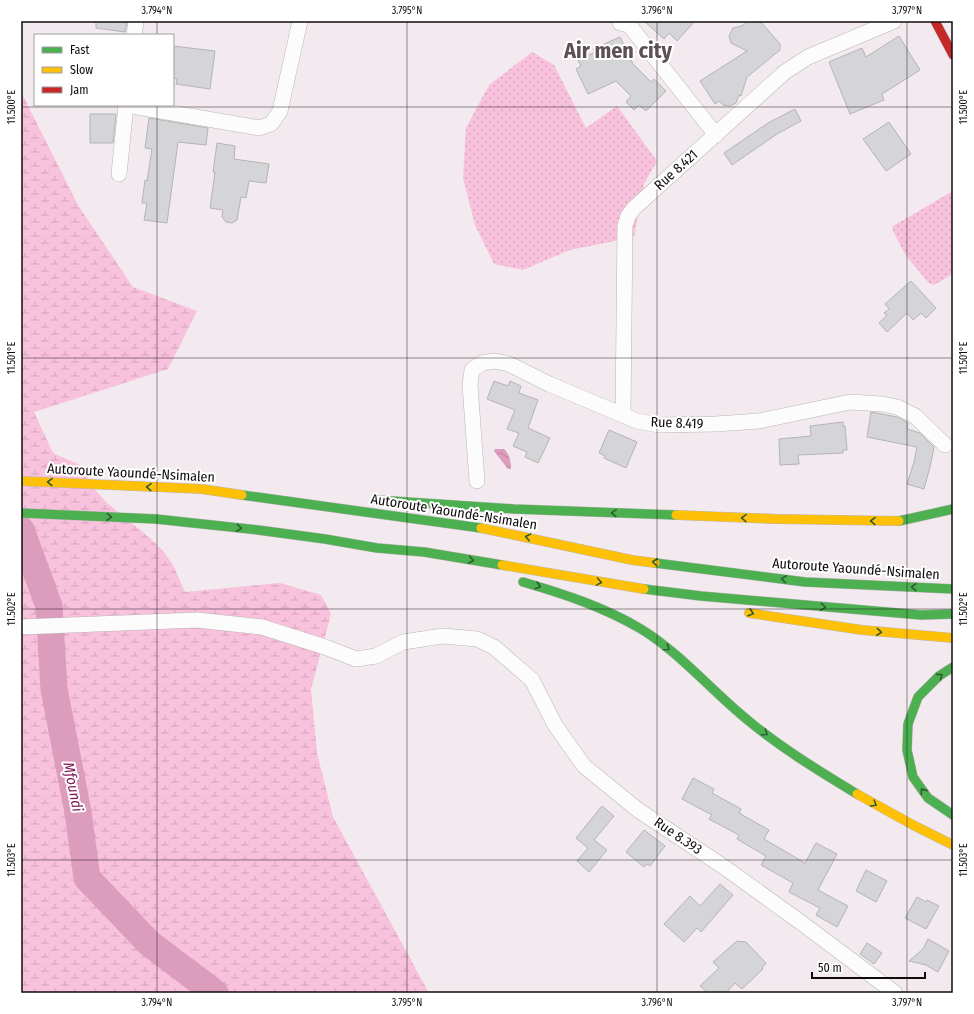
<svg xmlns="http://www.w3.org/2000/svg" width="974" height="1014" font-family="'Fira Sans Condensed',sans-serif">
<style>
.grass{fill:url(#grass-dots)}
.wetland{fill:url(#wetland-marsh)}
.water{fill:url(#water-waves)}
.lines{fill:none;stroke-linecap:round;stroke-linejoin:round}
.river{stroke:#dc9cbc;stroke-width:27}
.building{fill:#d5d5d7;stroke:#b4b3b5}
.street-casing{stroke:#bab4b6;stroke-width:16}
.fast-casing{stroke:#bab4b6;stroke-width:10}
.slow-casing{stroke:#bab4b6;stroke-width:10}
.jam-casing{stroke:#bab4b6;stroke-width:10}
.street{stroke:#fdfcfc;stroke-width:15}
.fast{stroke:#4caf50;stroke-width:9}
.slow{stroke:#ffc107;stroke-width:9}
.jam{stroke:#c62828;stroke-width:9}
.oneway{stroke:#2e5d2e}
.ticks{fill:none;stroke:#100b0d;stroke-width:1;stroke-opacity:0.45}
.labels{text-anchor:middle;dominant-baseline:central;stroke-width:4;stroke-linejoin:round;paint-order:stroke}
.street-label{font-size:14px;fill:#100b0d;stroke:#fff}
.water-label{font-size:15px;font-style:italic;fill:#821858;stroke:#fff}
.town-label{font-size:22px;font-weight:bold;fill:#5c5055;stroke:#fff}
.neatline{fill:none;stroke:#100b0d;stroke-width:1.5}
.ticks-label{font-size:10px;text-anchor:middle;fill:#100b0d}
</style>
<defs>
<pattern id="grass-dots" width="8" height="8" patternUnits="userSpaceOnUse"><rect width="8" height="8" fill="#f8c1dc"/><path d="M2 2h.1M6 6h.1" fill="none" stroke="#d4a4bc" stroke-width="1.8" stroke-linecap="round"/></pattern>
<pattern id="wetland-marsh" width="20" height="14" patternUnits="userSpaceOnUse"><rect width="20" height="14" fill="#f8c1dc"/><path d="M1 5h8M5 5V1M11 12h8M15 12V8" fill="none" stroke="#d4a4bc"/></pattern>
<pattern id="water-waves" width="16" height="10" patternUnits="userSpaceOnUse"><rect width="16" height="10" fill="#dc9cbc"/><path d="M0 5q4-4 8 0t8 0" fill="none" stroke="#bc85a0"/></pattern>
</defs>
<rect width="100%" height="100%" fill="#f2eaee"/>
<path class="grass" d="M532,52L554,65L586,128L617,106L657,161L644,184L634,237L570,250L523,270L494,264L475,225L463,178L466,128L489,85Z
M953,191V274L934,285L929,283L906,256L892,229L893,226Z"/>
<path class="wetland" d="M21,92L79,207L133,287L197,311L168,369L34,412L53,453L80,465L97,492L107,503L151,539L162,550L172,563L185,592L280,583L321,595L331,614L311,689L317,753L333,817L429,993H21Z"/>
<path class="water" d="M495,449H504C510,455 511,462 511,469H508L494,451Z"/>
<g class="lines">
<path class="river" d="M21,530L49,606L54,689L78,812L87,878L149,943L215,993"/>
</g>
<path class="building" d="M96,21H127L125,32L96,28Z
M644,21H695L677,41L669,33L664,39Z
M748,21H760L780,44V50L747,77L741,96L739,95L736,103L730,106L723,105L719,101L715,104L700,81L747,51L731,43L729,36L733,28L742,26Z
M899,36L920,70L882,94L884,100L850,114L829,62L862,48L866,57Z
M620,37L633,64L651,82L654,79L666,91L646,111L639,105L634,110L626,102L631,96L616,81L588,94L576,69L581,66L578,60L595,52L593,49Z
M173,46L215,51L210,89L176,84L177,79L173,78Z
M795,109L801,121L777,134L732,165L724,153L768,123Z
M90,114H116L113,143H90Z
M149,118L208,128L206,145L178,142L167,223L144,220L147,203H142L145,180L147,181L152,149L145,148Z
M889,122L911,154L886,171L863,139Z
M217,143L235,146L234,159L269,164L266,183L249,181L246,198L241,197L237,220L232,223L226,222L222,217L223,210L210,208L215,172H213Z
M911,281L936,308L926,318L921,313L913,320L907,313L887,332L879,323L887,315L884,313L889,309L885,304Z
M494,381L508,386L510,381L521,386L519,393L538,400L528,428L550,438L538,463L525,457L527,452L513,446L519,433L507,429L515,410L487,399Z
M871,412L897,417L908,423L907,429L920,433L934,447L930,467L924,489L907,484L914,462L917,447L867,437Z
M843,422V426H845L847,450H843V453L798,455L799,464L780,465L779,439L811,436L810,426Z
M609,430L637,442L626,468L604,458L605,456L599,453Z
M693,778L714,789L712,793L741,809L739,813L769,830L764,839L805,863L816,843L837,854L818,890L848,906L837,927L816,915L820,908L789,892L793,883L761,865L766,856L737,839L739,835L709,819L712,815L682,799Z
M602,806L614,816L594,840L607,850L589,872L577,861L588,848L576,838Z
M644,830L665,846L650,866L647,864L644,867L626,852Z
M866,870L887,881L876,902L856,891Z
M720,884L733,895L701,932L697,928L684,942L664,924L690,896L700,906Z
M917,897L926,902L927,900L939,906L926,929L905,918Z
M928,939L949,951L938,972L926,965L909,961L923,949Z
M737,941L746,942L766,963L762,968L763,969L742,989L735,983L726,993H708L700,986L719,968L713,962Z
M867,943L882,953L874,964L860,954Z"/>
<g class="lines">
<g class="street-casing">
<path id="street" d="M620,23L629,25L716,135
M134,35L136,21
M126,105L259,128L271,124L280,111L300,21
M119,174L126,105
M623,415L625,226L628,216L634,208L785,72L808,57L894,21
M477,481L470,385L472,370L482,363L495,361L509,364L549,384L637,421L659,425L716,424L759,421L850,402L882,404L897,407L915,416L945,445
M21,627L197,620L262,627L325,647L356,659L376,656L403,642L443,636L477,639L494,647L532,680L555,725L584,766L638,810L724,867L803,924L895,993"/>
</g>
<g class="fast-casing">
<path id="fast" d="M242,495L481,528
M377,500L514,509L676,515
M21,513L156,519L258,530L325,539L377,548L424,552L502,565
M899,521L953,509
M655,563L805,582L953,589
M523,582C564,594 604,607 641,629C680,653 709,688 744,717C778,746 819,771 857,794
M644,589L701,596L921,615L953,614
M953,667L939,676L918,697L908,724L907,750L913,777L928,798L953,815"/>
</g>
<g class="slow-casing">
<path id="slow" d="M21,481L202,489L242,495
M676,515L778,519L899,521
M481,528L632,560L655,563
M502,565L644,589
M749,613L862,630L953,638
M857,794L913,825L953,845"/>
</g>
<g class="jam-casing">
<path id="jam" d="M935,21L953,55"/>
</g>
<use href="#street" class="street"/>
<use href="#fast" class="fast"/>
<use href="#slow" class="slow"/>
<use href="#jam" class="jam"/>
</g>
<defs><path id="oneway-chevron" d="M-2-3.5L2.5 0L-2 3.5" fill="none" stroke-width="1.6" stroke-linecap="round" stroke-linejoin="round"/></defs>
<g class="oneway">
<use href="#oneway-chevron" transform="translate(50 482) rotate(-178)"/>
<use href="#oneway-chevron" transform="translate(149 487) rotate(-177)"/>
<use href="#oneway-chevron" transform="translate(614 513) rotate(-178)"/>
<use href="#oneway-chevron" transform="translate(109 517) rotate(3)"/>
<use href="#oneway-chevron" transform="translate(744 518) rotate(-178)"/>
<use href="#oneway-chevron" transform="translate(873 521) rotate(-179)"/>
<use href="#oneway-chevron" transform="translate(239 528) rotate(6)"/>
<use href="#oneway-chevron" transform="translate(528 537) rotate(-168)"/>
<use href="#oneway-chevron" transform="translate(471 560) rotate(10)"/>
<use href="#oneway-chevron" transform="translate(655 562) rotate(-173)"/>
<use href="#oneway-chevron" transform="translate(784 579) rotate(-172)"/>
<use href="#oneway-chevron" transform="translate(599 582) rotate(10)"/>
<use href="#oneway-chevron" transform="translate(538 586) rotate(16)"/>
<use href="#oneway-chevron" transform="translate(914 587) rotate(-177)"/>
<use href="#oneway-chevron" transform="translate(823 607) rotate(5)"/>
<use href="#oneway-chevron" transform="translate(751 613) rotate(17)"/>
<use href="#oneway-chevron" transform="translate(879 632) rotate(5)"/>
<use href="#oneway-chevron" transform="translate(667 648) rotate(35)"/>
<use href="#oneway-chevron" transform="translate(940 676) rotate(-37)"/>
<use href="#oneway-chevron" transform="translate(765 733) rotate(35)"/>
<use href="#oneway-chevron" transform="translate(923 791) rotate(-125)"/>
<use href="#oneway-chevron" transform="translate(874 804) rotate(31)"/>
</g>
<path class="ticks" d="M157,21V35M407,21V993M657,21V993M907,21V993M157,105V993M21,107H953M21,358H953M21,609H953M21,860H953"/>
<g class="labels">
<g class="street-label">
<text transform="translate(676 170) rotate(-42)">Rue 8.421</text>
<text transform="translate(677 423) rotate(2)">Rue 8.419</text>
<text transform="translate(131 473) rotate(3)">Autoroute Yaoundé-Nsimalen</text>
<text transform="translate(454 512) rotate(9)">Autoroute Yaoundé-Nsimalen</text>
<text transform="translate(856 569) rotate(4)">Autoroute Yaoundé-Nsimalen</text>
<text transform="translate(678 836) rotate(34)">Rue 8.393</text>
</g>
<g class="water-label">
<text transform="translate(73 787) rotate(79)">Mfoundi</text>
</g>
<g class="town-label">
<text x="618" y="50">Air men city</text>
</g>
</g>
<rect width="974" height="1014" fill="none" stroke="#ffffff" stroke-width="44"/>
<rect x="34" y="34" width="140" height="72" fill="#ffffff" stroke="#9f9d9e"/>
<rect x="42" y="47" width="20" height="6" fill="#4caf50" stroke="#9f9d9e"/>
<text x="70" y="54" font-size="12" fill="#100b0d">Fast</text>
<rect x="42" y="67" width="20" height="6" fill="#ffc107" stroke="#9f9d9e"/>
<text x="70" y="74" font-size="12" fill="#100b0d">Slow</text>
<rect x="42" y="87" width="20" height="6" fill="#c62828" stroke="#9f9d9e"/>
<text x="70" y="94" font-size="12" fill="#100b0d">Jam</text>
<path d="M812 972v6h113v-6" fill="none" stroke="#100b0d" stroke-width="2"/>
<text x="818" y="972" font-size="12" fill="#100b0d" stroke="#ffffff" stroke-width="3" paint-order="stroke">50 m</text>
<rect x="22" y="22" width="930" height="970" class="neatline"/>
<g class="ticks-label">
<text x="157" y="14">3.794°N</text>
<text x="407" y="14">3.795°N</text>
<text x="657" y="14">3.796°N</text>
<text x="907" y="14">3.797°N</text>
<text transform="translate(963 107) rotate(-90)" y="4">11.500°E</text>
<text transform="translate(11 107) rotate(-90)" y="4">11.500°E</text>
<text transform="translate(11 358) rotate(-90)" y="4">11.501°E</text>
<text transform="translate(963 358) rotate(-90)" y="4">11.501°E</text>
<text transform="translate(963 609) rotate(-90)" y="4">11.502°E</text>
<text transform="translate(11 609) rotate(-90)" y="4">11.502°E</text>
<text transform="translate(11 860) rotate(-90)" y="4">11.503°E</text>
<text transform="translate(963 860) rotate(-90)" y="4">11.503°E</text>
<text x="157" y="1006">3.794°N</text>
<text x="407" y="1006">3.795°N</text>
<text x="657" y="1006">3.796°N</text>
<text x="907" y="1006">3.797°N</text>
</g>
</svg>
